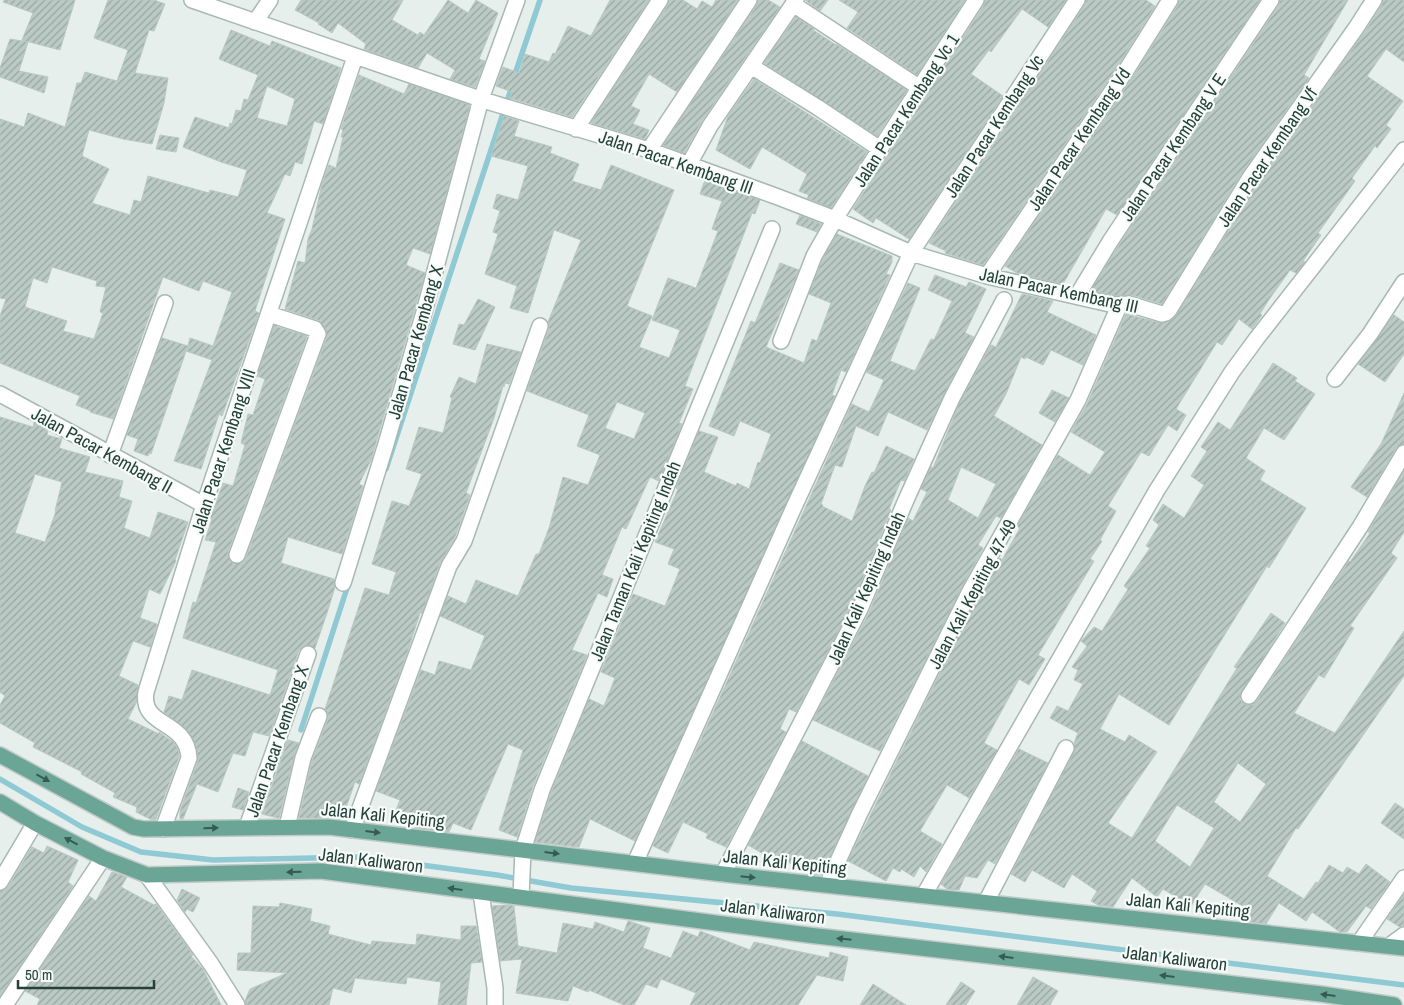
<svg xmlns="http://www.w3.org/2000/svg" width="1404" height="1005" font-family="'Archivo Narrow',sans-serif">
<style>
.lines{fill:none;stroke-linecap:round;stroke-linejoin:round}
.stream{stroke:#8ec9d4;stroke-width:5.5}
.building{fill:url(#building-hatch);stroke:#b8c9c2;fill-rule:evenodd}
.minor-casing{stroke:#a8b8b2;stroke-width:18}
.major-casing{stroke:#c2cac8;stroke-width:18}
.minor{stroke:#fff;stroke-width:15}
.major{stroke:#6aa596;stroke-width:15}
.oneway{fill:#365b51}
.labels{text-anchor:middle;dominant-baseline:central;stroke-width:4.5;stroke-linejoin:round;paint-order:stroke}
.street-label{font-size:18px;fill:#24423a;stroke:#f7fbf9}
</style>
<defs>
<pattern id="building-hatch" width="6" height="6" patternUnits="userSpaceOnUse" patternTransform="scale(1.25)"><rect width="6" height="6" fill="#bbcac4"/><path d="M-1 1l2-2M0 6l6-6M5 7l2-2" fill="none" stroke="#98a6a0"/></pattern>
</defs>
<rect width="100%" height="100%" fill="#e6efeb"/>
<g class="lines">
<path class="stream" d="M514,77L540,0
M386,469L512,86
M301,730L349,582
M0,779L82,827L141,852L213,860L360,857L497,875L571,888L837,914L1404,985"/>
</g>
<path class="building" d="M4,0H75L60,50L22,40L33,13L3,2Z
M108,0H154L165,4L154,31L149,30L135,73L168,78L164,103L152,144L123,139L89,130L82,156L109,169L92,203L130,215L134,200L141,202L148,176L209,193L210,190L238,197L247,170L221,162L183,147L195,117L229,128L230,123L232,124L236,110L241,111L244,99L248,100L258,75L219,59L231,30L270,46L272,41L341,68L323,124L314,121L302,164L295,162L290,176L285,174L267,213L285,219L255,311L259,313L222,416L219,414L201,469L174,461L212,360L186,351L151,454L149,453L148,456L134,451L138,439L127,435L162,338L188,346L190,338L213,346L232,292L203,281L199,291L163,277L113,419L90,412L91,411L76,405L80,396L0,363V316L6,299L0,298V119L24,127L28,113L65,127L77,83H81L85,72L117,81L128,50L94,38ZM267,86L295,99L287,126L257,118ZM52,267L97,281L96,286L106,287L100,312L103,313L94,339L63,331L67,321L25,307L33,278L47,283Z
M301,0H403L392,20L418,35L420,32L424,35L448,0L468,13L476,0L498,13L479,59L485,61L475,87L450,79L455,70L427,53L418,68L364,49L366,44L338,23L332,33L318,24L319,23L295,10Z
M610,0H649L572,117L510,98L512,92L496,86L503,67L519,73L525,54L549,62L553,53L555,54L568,26L591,36Z
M669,0H683L697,9L702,1L712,7L716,0H738L677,92L649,74L631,106L640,110L633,124L649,130L645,139L591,123L668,5Z
M758,0H768L780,7L702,121L684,153L663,145L757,5Z
M805,0H828L820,11Z
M839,0H965L917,75L847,28L858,12Z
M985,0H1066L1048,27L1022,9L991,52L989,50L971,74L1003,96L909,239L876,218L873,223L853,209L984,5Z
M1086,0H1146L1155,6L1119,64L983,265L945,253L946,251L929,243L1085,5Z
M1179,0H1260L1117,215L1106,209L1063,284L1017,273L1005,266L1135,74L1178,5Z
M1280,0H1348L1304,75L1309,78L1243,171L1162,304L1132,295L1115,296L1091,290L1119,245L1279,5Z
M1383,0H1404V62L1386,49L1367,76L1403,101L1386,125L1391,129L1377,148L1375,146L1352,178L1355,181L1318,233L1321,235L1303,261L1305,262L1296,273L1290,270L1268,301L1260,314L1262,315L1252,329L1239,319L1222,345L1217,342L1176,409L1186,415L1177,431L1168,425L1149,456L1141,452L1108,506L1116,511L1100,540L1102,541L1090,559L1094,561L1038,655L1045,659L1029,685L1019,679L984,743L997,750L969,798L947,785L920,831L942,844L926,872L920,866L914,877L901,869L900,872L893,868L886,881L848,861L977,597L1000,558L1002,560L1020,528L1017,526L1058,455L1090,475L1105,452L1071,432L1087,404L1126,314L1160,323L1169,322L1176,316L1259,181L1364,33L1382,5Z
M796,17L814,29L813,30L836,45V44L907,90L877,136L764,63Z
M10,39L28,42L19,71L48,77L44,93L0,77V68Z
M359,75L404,94L409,84L470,105L430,254L413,248L406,265L425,273L371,460L359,484L363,486L342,554L288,537L281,563L334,579L335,587L327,613L315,648L307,645L299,650L269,736L253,732L245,756L233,753L218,792L197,784L183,819H180V811L198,761V756L195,743L188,731L164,712L169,696L182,700L192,670L270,695L278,670L183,638L193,602L196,603L216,542L205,540L212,519L210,518L214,506H215L223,483L233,486L245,445L241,443L248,414L253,415L265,379L257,376L274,326L307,336L228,552L230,561L234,564L243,562L246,558L327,337L326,329L318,320L285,309L298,261L305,263L308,239L312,229L322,184L329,165L336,168L343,137H341L343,130L341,129Z
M754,79L867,152L831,208L807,198L809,195L799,191L807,174L762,147L750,169L716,150L728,116Z
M504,116L519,121L514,136L552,147L550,153L579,164L572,181L601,190L611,165L674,190L627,306L652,316L639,347L669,358L680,330L652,320L668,278L696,288L708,257L718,231L712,229L722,201L700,194L705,180L760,200L755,214L752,213L685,386L693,389L679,423L682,424L659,481L650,477L626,529L622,527L602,575L613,579L607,597L598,593L572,650L587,655L533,786L517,837L499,830L523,750L508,744L471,830L453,823L449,832L415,828L417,822L394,815L400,800L376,791L421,670L435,675L439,661L471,670L485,636L440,616L448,596L466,604L476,580L518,596L536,554H539L549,528L563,477L588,485L600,455L577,446L589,415L527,391L549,329L548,322L581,240L554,230L528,313L510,308L517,286L485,274L498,234L493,232L500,211L493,208L497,194L518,200L528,166L491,156ZM617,402L645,413L634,439L605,428Z
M160,135L179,138L176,152L156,149Z
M800,215L821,224L817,232L796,224Z
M837,234L892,256V262L886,274L890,275L846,372L841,370L832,395L835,396L635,841L590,819L579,847L535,842L551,793L589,699L604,706L615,678L601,672L633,594L665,606L680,569L668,564L674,549L655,542L678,489L676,488L699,431L718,437L704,472L736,486L737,483L749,489L758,462L760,463L771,434L740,421L734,436L709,426L751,321L755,323L780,263L799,270L766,347L804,363L812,339L817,341L831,303L809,294L822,260Z
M935,275L966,287L969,282L986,289L965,333L974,337L944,394L927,430L888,412L878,436L856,426L842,467L835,465L821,504L823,505L822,506L852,521L865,486L872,472L874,473L886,446L914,459L904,481L901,480L889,509L891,510L852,605L796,712L789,709L780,729L786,732L726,847L706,838L708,834L683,822L668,853L653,846L852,404L869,412L884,380L866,372L908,283L920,288L890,361L915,371L931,339L934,340L952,301L928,290Z
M1022,294L1053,301L1047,312L1096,335L1083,365L1051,350L1043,365L1026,357L1025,359L1021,357L1006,394L994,416L1042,445L1001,518L996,516L978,545L983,548L961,589L880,751L813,720L869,613L908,518L913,521L927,492L921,489L931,467L933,468L960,402L991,345L996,347ZM961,467L996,484L978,518L948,500Z
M478,299L495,307L475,350L453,344L459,324L464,325Z
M1394,315L1404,322V354L1385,382L1358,364Z
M487,344L521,352L509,384L505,383L504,387L503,386L494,418L466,493L470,495L455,537L440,563L422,613H420L406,656L359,784L355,782L342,819L322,814V818H299L312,761L328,719V714L325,709L365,588L389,595L396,572L372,564L392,501L409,506L422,474L406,469L419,427L443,433L452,398L450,397L459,377L476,384Z
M1273,363L1297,378L1295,381L1315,394L1284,440L1264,428L1246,458L1265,471L1260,480L1306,508L1269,568L1267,566L1169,725L1119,694L1100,729L1125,742L1129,735L1157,752L1108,823L1132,838L1237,668L1234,667L1271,613L1285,623L1240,695V700L1244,704L1253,705L1257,701L1349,561L1350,562L1370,533L1368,532L1404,471V532L1391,553L1397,558L1350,626L1354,628L1324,678L1319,675L1294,713L1335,733L1404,631V676L1298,829L1296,828L1267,876L1304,899L1316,882L1318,883L1329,865L1343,873L1347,867L1359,874L1366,864L1390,882L1371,909L1366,906L1347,932H1340L1312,912L1306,921L1279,903L1266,924L1244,921L1251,911L1205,884L1191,906L1163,889L1157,897L1132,878L1113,907L1098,905L1091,901L1097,891L1072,874L1064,888L1032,870L1025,882L1011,874L1074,752V743L1078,733L1050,718L1057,706L1068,711L1083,684L1074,680L1078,670L1072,667L1087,646L1081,641L1094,627L1102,631L1128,589L1124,586L1150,548L1146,546L1159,525L1153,520L1163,504L1184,518L1204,485L1191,476L1207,451L1201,447L1218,422L1230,430ZM1238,763L1266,784L1240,822L1214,802ZM1177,805L1214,828L1190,867L1155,841Z
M1052,390L1069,398L1055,422L1039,413Z
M1404,393V444L1396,448L1367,497L1351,487L1381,444Z
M0,417L33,427L34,423L48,431L47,435L62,439L59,448L90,457L85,472L123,481L119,497L132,501L124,528L150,538L158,512L188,522L175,560L176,561L160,594L149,589L140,618L157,624L150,647L133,641L119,676L138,685L137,701L128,719L159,734V732L173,742L178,749L179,757L156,819L152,820L136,812L137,807L113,797L115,793L81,774L82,772L33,747L35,743L0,723V705L5,696L0,692ZM35,474L62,482L55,511H56L45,542L15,533Z
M288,740L299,743L294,756L279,818H278L262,814Z
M802,741L868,776L821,875L813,874L779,858L777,862L748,845Z
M1019,749L1048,763L995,864L988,860L977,878L965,876L959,890L947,889L941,884Z
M238,788L249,792L243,810L232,807Z
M1395,803L1404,809V839L1381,823Z
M47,846L78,860L68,882L73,886L0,996V891L8,887L32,847L44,853Z
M112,872L127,877L121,887L154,905L156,904L193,955L191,956L203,969L221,1005H37L40,999L25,991L89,896L96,901Z
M182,889L200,898L193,912L187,909L185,912L177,900Z
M1404,894V926L1400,927L1387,919Z
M280,903L312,909L310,921L330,926L328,934L371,945L372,941L416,945L417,934L461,940V926H476L482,962L471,963L466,1005H438L441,982L407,977L406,984L355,978L351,993L333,988L329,1005H246L245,1001L250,989L287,973L237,970L238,953H251L253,906L279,907Z
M508,905L514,906L518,946L557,953L563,923L593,929L595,922L624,932L628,921L650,928L643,948L671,958L683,931L698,937L700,931L750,950L754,942L829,958L830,952L848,957L843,981L817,975L798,1005H690L696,993L661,979L657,988L646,984L634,1005H624L589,990L588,992L573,986L568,1001L516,993L522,959L500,961L492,906Z
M1033,977L1058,991L1050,1005H1017Z
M961,982L975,991L966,1005H946Z
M873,984L906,1005H860Z"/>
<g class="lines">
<g class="minor-casing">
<path id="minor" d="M192,0L486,101L649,150L778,197L835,219L911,253L987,276L1114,305L1129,304L1162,314L1166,313L1169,310L1251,176L1356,28L1374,0
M793,4L920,88
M255,22L270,0
M751,66L817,107L880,149
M576,129L660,0
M649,150L749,0
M688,166L710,126L796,0
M987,276L1127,69L1170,0
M1077,296L1111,240L1271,0
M781,341L814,256L835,219L976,0
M1335,379L1370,334L1404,282
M0,394L204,505
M110,455L165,303
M237,555L318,334L315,329L269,314
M343,583L386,444L424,312L481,99L517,0
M1249,696L1360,527L1404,453
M247,827L308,654
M287,827L303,758L319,716
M163,829L189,758C187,719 140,728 146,692L204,505L355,57
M352,830L449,566L464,541L540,326
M635,863L794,507L911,253L1077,0
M723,874L860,609L906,500L952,398L1004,300
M147,875L211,964L237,1005
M0,882L35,823
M827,885L859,815L969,593L1078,400L1119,306
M481,893L495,988V1005
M924,895L1157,490L1232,372L1257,338L1404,150
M521,897L523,850L542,790L772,229
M986,902L1066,748
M1359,943L1404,878
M1389,946L1404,935
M5,1005L103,858"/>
</g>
<g class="major-casing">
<path id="major" d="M0,755L122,821L133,827L144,829L329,827L723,874L1404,948
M0,802L35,823L103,858L147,875L321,871L808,935L1321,994L1394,1005"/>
</g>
<use href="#minor" class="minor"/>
<use href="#major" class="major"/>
</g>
<defs><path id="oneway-solid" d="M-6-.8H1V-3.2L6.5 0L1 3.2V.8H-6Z" transform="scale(1.25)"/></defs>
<g class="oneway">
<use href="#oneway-solid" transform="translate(43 778) rotate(29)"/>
<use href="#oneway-solid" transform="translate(211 828) rotate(-1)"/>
<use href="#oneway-solid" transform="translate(373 832) rotate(7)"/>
<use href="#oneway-solid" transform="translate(71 841) rotate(-152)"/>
<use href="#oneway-solid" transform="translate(552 853) rotate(7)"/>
<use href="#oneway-solid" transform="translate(294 872) rotate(179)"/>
<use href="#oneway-solid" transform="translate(748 877) rotate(6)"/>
<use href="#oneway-solid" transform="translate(455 889) rotate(-172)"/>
<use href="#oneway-solid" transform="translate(844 939) rotate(-174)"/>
<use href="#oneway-solid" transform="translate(1006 957) rotate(-173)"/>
<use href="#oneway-solid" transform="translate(1167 976) rotate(-173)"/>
<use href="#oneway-solid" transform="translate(1328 995) rotate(-173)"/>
</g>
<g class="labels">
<g class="street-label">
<text transform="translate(906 110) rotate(-57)">Jalan Pacar Kembang Vc 1</text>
<text transform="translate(994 126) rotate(-57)">Jalan Pacar Kembang Vc</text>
<text transform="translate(1079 139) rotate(-56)">Jalan Pacar Kembang Vd</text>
<text transform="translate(1173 147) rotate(-56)">Jalan Pacar Kembang V E</text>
<text transform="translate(1267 157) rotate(-56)">Jalan Pacar Kembang Vf</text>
<text transform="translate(676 162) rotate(19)">Jalan Pacar Kembang III</text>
<text transform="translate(1059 290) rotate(12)">Jalan Pacar Kembang III</text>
<text transform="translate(415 342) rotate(-74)">Jalan Pacar Kembang X</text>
<text transform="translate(102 450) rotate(29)">Jalan Pacar Kembang II</text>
<text transform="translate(223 451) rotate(-72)">Jalan Pacar Kembang VIII</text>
<text transform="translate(635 561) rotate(-68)">Jalan Taman Kali Kepiting Indah</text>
<text transform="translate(866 588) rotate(-66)">Jalan Kali Kepiting Indah</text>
<text transform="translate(972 594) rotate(-62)">Jalan Kali Kepiting 47-49</text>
<text transform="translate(277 741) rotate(-71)">Jalan Pacar Kembang X</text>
<text transform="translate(383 815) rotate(6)">Jalan Kali Kepiting</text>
<text transform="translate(371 860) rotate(7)">Jalan Kaliwaron</text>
<text transform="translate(785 862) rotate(6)">Jalan Kali Kepiting</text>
<text transform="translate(1188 905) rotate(6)">Jalan Kali Kepiting</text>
<text transform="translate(773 911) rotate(7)">Jalan Kaliwaron</text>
<text transform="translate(1175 958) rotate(7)">Jalan Kaliwaron</text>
</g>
</g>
<path d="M18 980v8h136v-8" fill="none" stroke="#24423a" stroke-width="2.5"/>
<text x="25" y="980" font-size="15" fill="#24423a" stroke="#f7fbf9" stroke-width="4" paint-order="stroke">50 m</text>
</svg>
